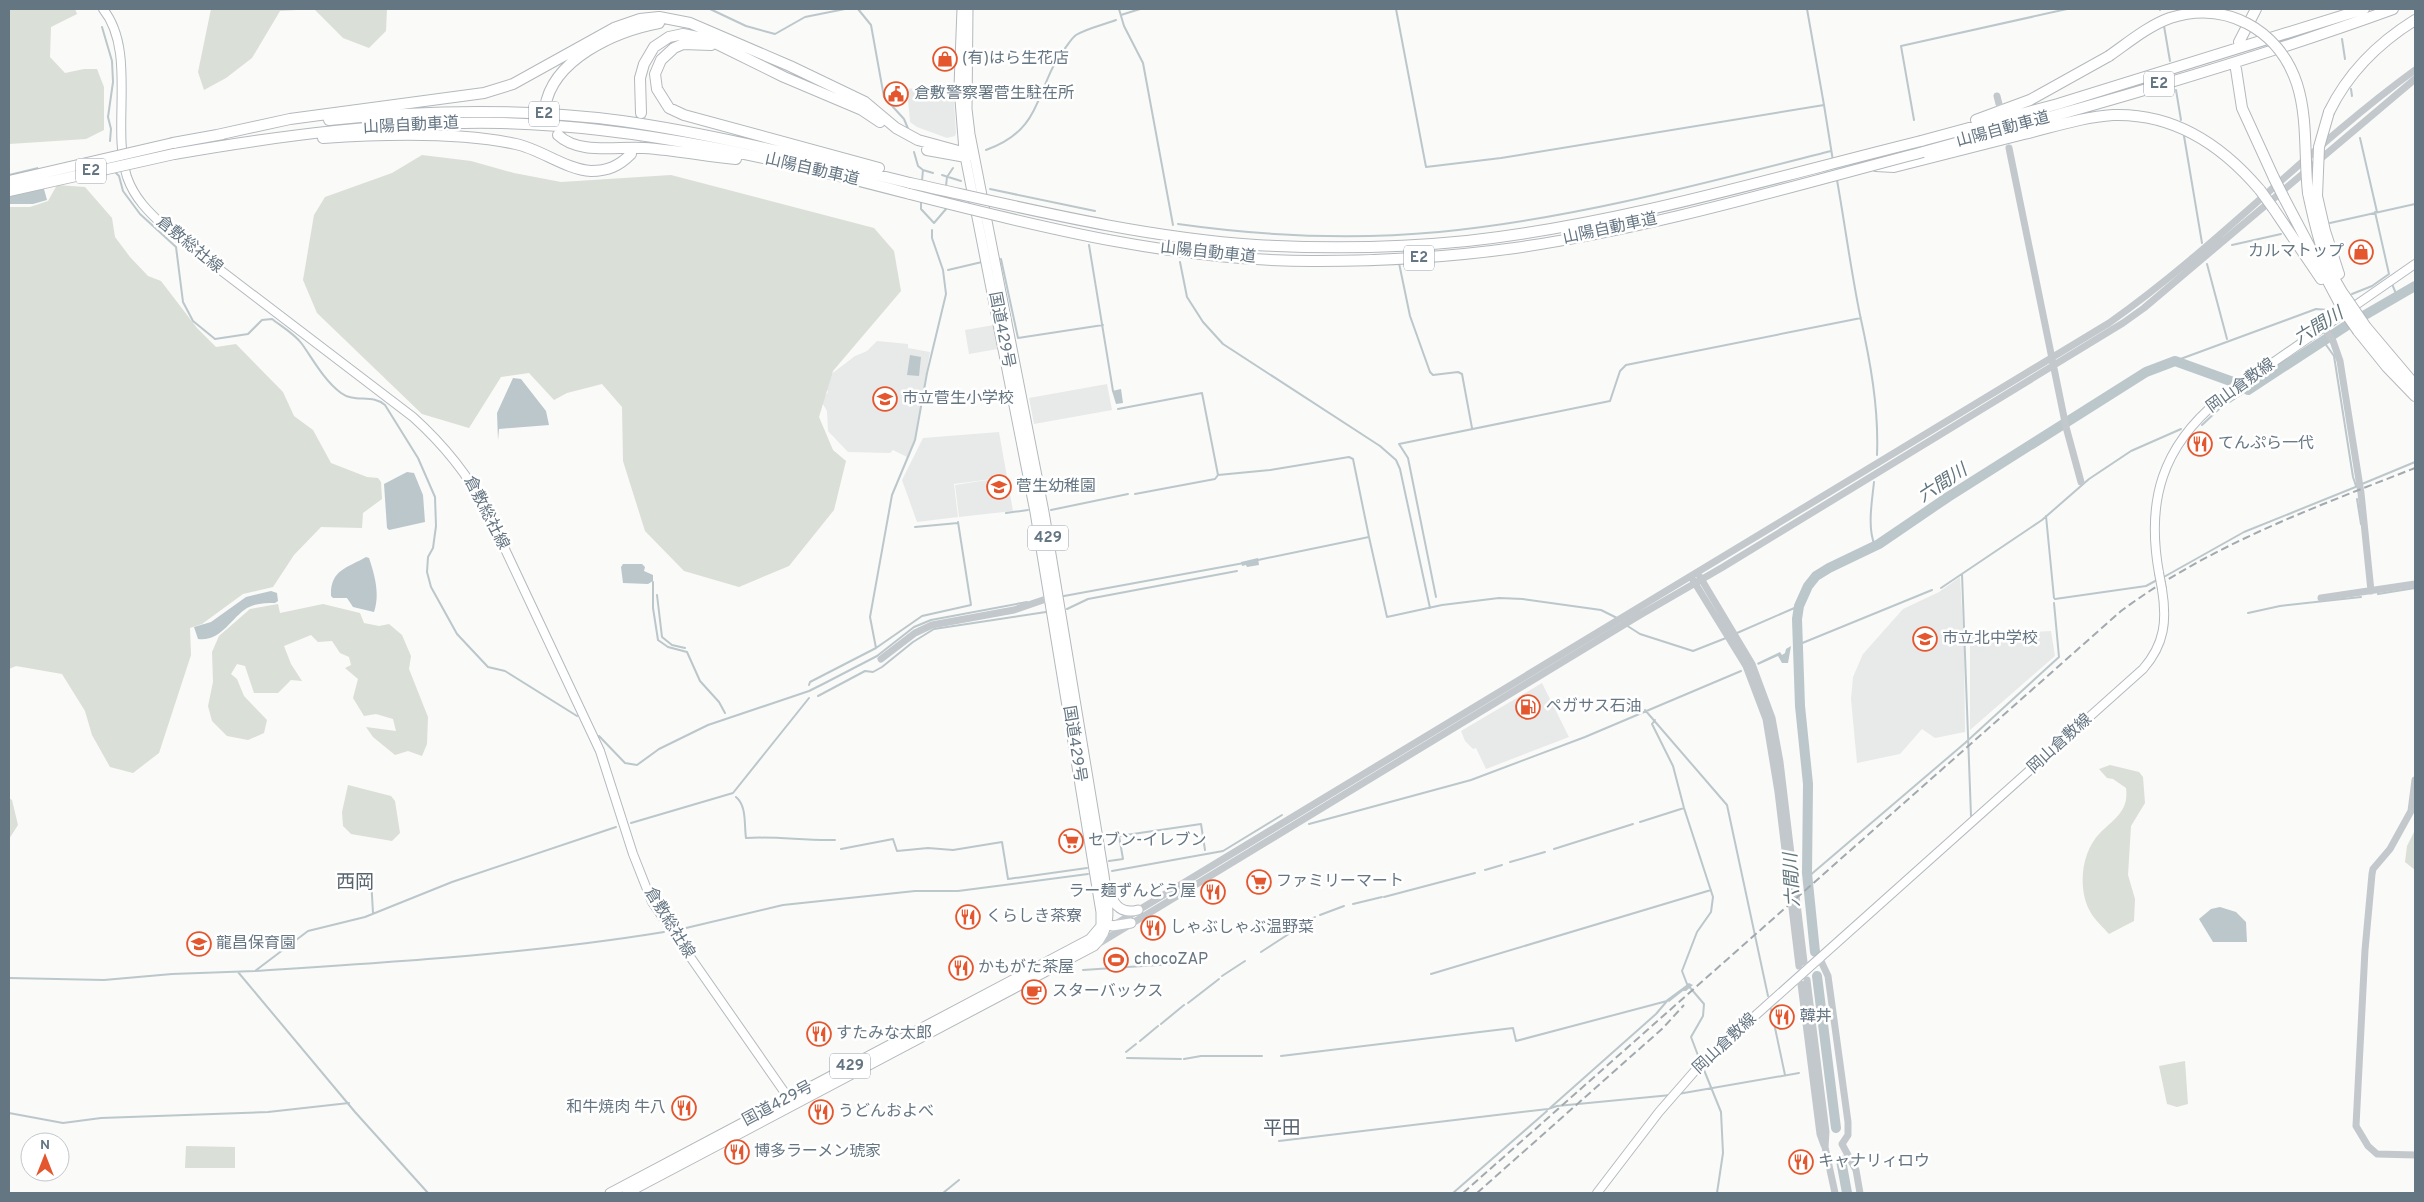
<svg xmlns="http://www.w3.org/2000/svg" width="2424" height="1202" font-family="Overpass,'Noto Sans JP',sans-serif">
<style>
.built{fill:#e8e9e9}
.green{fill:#dadfd7}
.water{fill:#bbc7cb}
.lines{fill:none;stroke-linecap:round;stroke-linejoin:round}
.stream{stroke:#bbc7cb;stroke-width:2}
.river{stroke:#bbc7cb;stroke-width:10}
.motorway-tunnel{stroke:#d5d9db;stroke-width:10;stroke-dasharray:10 5;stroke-linecap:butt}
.secondary-casing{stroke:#b3babf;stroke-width:10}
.trunk-casing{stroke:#b4b9bd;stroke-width:11}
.motorway-casing{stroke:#b4b9bd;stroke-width:12}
.tertiary{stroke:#c3c8cc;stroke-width:7}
.secondary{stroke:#fff;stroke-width:8}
.trunk{stroke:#fff;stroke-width:9}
.motorway{stroke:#fff;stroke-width:10}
.rail{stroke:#a2aab0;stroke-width:2;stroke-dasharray:8 4;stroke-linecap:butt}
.secondary-bridge-casing{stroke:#b3babf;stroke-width:10;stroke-linecap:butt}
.motorway-bridge-casing{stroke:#b4b9bd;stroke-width:12;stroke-linecap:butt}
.secondary-bridge{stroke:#fff;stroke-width:8}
.motorway-bridge{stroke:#fff;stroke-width:10}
.labels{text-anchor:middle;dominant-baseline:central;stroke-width:5;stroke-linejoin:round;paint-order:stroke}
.shield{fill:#fff;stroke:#939fa8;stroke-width:1}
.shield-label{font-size:15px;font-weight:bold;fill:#657683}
.poi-label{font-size:16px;fill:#657683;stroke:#fff;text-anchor:start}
.street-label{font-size:16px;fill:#657683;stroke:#fff}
.water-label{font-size:18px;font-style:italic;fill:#60757c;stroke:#fff}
.quarter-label{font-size:19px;fill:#57646e;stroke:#fff}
</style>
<rect width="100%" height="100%" fill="#fafaf8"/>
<path class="built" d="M943,84H953L956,133L955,136L947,138L917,127L910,122L907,89Z
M994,325L998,349L969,354L965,330Z
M877,341L908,344V348L930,352L915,438L907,457L893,450L890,453L848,452L828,431L827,411L821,401L828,392L824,383L830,375L855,356L867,351Z
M1107,384L1112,410L1034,424L1029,398Z
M999,432L1013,511L959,517L955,485L1000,478L954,484L958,517L917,522L902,480L923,438Z
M1960,577L1964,645L1965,732L1935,738L1922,729L1900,754L1857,763L1851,699L1853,677L1863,654L1903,609L1939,592Z
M2051,631L2055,656L1970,730V635Z
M1542,683L1569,737L1486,769L1476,748L1473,749L1465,741L1461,731Z"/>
<path class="green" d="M9,9H75L77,14L51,27L50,57L65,73L84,69H97L104,87V130L86,139L9,144Z
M211,9H387L386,31L369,48L343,38L314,9L280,11L252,58L226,78L204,90L198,72Z
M422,155L471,161L514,173L561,182L671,175L874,228L894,251L901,291L833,371L819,417L833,450L846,461L834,510L789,566L739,587L684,571L645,531L623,461L622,407L602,384L567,393L554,400L529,373L501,377L469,428L422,414L317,313L303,280L314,215L325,197L392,173Z
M57,185L85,187L112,218L115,237L130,257L148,276L161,281L197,328L216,347L236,344L283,392L294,416L313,430L331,463L367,477L378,478L381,482L382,499L363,513L362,528L321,527L294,555L273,587L243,594L202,624L190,628L191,655L159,753L133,773L110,767L92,735L85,711L62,674L16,666L9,669V207H30L48,201Z
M278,604L280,613L323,604L360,613L364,623L379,626L389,624L402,635L411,656L409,669L428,717L427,744L422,756L408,751L395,755L373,737L366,727L396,731L393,719L376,714L364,716L353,698L358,679L345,668L351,665L349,657L340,653L332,641L318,642L311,635L284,646L291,664L302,681L291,680L278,693H254L245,666L237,664L231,674L237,679L244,696L267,720L264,733L248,740L227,736L212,721L208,706L213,682L212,652L219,636L250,609Z
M2110,765L2139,772L2143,777L2145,803L2131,826L2128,875L2135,899L2134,921L2109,934C2103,927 2095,920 2091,913C2077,890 2081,852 2100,833C2115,818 2129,811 2126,788L2113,779L2107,778L2099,769Z
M348,785L391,796L395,801L400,833L392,841L351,834L343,826L342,812Z
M9,798L12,800L18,825L9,839Z
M2415,830V870L2405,862L2407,846Z
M2185,1061L2188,1104L2177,1107L2167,1104L2159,1066Z
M186,1146L235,1147V1168H185Z"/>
<path class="water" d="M38,167L47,200L33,204H9V174Z
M910,355L921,357L919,376L907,375Z
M513,378L521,379L546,411L549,425L499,429L498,440L497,413Z
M1121,389L1123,403L1116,404L1112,391Z
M407,472L414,473L423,495L425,522L389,530L387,528L384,484Z
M366,557L369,558C375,576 380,594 374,612L353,607L347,598H333L331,596C330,570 347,568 366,557Z
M1258,558L1259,565L1247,567L1246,565L1242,566L1241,562Z
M623,564H642L645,567L644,571L653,575V581L648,584L623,583L621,567Z
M271,591L277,593L278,601L275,603C266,603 256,603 247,608C231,618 221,642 198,639L194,627L211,622L246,597Z
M1791,646L1788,663H1782L1778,656L1758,665L1757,663L1780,652L1782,655L1785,653L1786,649Z
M2220,907L2236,912L2246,922L2247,942H2213L2199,919L2211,909Z
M1689,983L1693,985L1686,991H1683L1669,1002L1666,1000Z"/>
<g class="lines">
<path class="stream" d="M710,9L746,26L775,34L805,17L845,9
M858,9L871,25L884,97L904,119L909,131
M1119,9L1124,26L1143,63L1173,225
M1396,9L1426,167L1501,158L1824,105L1833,161
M1807,9L1824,105
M2160,9V10
M1121,15L1140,9
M2164,26L2170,61
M102,27L112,61L113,82L108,117L111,129L110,141
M2342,39L2345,59
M2351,89L2352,96
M2176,90L2181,120
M1914,120L1901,46L2067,9
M2184,136L2202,243
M2360,138L2377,212
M986,150C1046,129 1034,86 1066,47C1069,43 1072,38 1076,35C1088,28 1103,25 1116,20
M914,152L918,166L923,170L922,181
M923,170L933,173
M114,171L119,176L123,191L140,214L176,247L183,302L193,321L215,339L248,334L262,320L272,319C281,326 295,334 302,344C314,361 324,380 341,393C354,403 373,394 385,405L418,458L435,497L436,526L433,548L428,557L427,572L431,587L457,634L488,667L505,671L577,716
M942,175L961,181
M1837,180C1845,225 1851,271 1860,315C1870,360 1879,408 1877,455
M946,186L947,177L953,168
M990,189L1095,211
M921,201V209L934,223
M934,223L946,209V206
M2330,223L2415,204
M1178,224C1263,236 1353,240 1439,232C1572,219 1702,184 1831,151
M1089,245L1113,391
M2232,245L2281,234
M1001,259L1018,338L1103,325
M1180,262L1187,297L1203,322L1223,344L1380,446L1396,460L1400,469L1430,608
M1399,263L1410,316L1430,372L1433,375L1458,372L1462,374L1472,428
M2207,264L2227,339
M948,270L982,262
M2392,284L2397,296
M2352,294L2372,286L2389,274L2375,212
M2324,342L2334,356L2353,477L2356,486
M2175,361L2316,309L2328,310L2334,306
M1118,409L1202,393L1218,475
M2202,425L2219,409L2248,390
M1874,482C1872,501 1867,528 1875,546
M2362,484L2415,462
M1135,494L1215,479L1218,475L1270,470L1349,457L1353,459L1369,537
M2357,499L2361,524
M1051,510L1128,494
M1006,513L1028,510
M2046,516L2054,598
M915,527L958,523
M1258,560L1369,537L1387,617L1442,605L1499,598L1523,599L1601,610L1617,618
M1962,574L1971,816
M2162,578L2244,532L2358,486
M653,582V608L658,640L668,647L687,652L700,681L719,702L725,713
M1941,588L2042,520L2089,479L2131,451L2181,429
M2378,594L2415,588
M657,595L662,637L672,645L685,648
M1064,596L1244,563
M1436,597L1408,458L1399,444L1610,401L1620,371L1626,365L1861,318
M2055,599L2146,586L2157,580
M1067,609L1088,599L1237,571
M2248,613L2280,606L2361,597
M1626,625L1640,634L1693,651L1726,638
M1737,633L1799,606
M1795,646L1932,590
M876,648L870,617L892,495L915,440L927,373L946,294L943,270L932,238V230
M809,685L810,682L876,648L922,616L971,605L958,522
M818,696L865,671L873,672L882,667L913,642L934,629L1046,612
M1645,710L1727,805L1768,996
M1655,720L1652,724L1673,766L1684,808L1713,897L1711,912L1697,932L1682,971L1687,984L1704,1004L1703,1016L1691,1037L1699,1058
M599,736L625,763L637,765L659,749L708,725L809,691L825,683L877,656L914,627L931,620L1027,602
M736,797C747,806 744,825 746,838C776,836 805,841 835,840
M1640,822L1684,808
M631,823L733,793L809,698
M1309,824L1471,780L1585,737L1741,671
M841,849L893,839L897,851L928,848L953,850L1002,842L1008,879L1087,868
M1554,849L1633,824
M1109,861L1123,859L1119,836L1201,824L1205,850
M1510,862L1545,852
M1485,870L1502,865
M1112,871L1223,851L1282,815
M1808,877L1965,743L2059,657L2054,603
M371,878L373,913
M1384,897L1475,873
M1353,904L1382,897
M1320,915L1344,906
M686,928L783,905L915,891H958L1088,874
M1261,952L1315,917
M1083,970L1173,964
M255,971C392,962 529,954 664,932
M238,972L355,1112L428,1193
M1431,974L1711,890
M1222,976L1245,961
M9,978L104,980L172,974L255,971L308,931L365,917L452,882L616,827
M1188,1003L1219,979
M1771,1009L1785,1075
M1161,1024L1184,1005
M1140,1041L1158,1026
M1126,1052L1136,1044
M1281,1056L1513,1028L1516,1041L1667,1001
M1127,1058L1181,1059
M1184,1059L1201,1056H1262
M1825,1069H1829
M1704,1070L1721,1112L1723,1153L1717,1193
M1678,1094L1799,1073
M1550,1108L1656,1014L1667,1001
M9,1113L63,1123L101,1118L268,1112L349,1103
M1279,1141L1548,1109L1557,1106L1671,1095
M943,1193L959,1180
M1453,1193L1547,1111"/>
<path class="river" d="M1815,952L1807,873L1808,784L1800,706L1797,619L1799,606L1808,586L1816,576L1829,568L1879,544L1948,497L2146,372L2175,361L2236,383L2248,390L2346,326L2415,286
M1817,976L1836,1128
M1841,1160L1847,1193"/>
<path class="motorway-tunnel" d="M631,154L639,134L641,113"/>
<g class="secondary-casing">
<path id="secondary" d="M103,9C137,51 111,127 127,177C135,200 151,214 168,230L413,417C444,445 468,474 487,511L600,751L633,854L652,902L792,1103
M2159,573C2146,501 2162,447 2219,400L2415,264
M1597,1193L1659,1112L1700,1065L2143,669C2165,644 2167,620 2162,589"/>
</g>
<g class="trunk-casing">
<path id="trunk" d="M1110,892C1114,907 1123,914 1138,910
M1104,922L1112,926L1131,923
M610,1193L1090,939L1101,926V912L1035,512L964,151L959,87L962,9
M627,1193L1094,946C1115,926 1107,901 1104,875L1044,512L970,134L967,109L968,9"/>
</g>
<g class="motorway-casing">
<path id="motorway" d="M2239,42L2256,9
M711,45L683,44L674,48L661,60L655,74L657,89L669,108L684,115L879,168
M2236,69L2242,108L2274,178
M545,108C552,59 616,31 659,23
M2329,112C2348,73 2378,43 2415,20
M641,113L640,78L644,64L654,47L669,37L683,34L707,39L784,77L862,110L880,122
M329,120C426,110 525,108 622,121C720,135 815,160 910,183
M1976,120L2030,100L2109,56
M217,135L290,119L484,93L513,84L614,28L640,19L659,17L690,23L790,66L865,102L896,128L918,140L973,155
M558,135C579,155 617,146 644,148C675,150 706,156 736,159
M323,138C380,134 460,132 516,144C540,149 567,170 591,171C608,171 619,166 631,154
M1921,141L2058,104L2364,9
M173,143L223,134
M927,150L966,157
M1923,152C2081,109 2239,65 2393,9
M174,154C283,135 391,121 501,123C640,126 777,159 910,194
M1876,166L1894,167C1938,156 1981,145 2024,134C2053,127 2083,117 2113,115C2174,113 2222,145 2260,190
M2308,193C2316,231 2325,271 2349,302
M2317,196L2325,231L2339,274
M2284,198L2342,308
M2273,208L2321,279
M2366,327L2415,385
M2358,331L2387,367L2415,396"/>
</g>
<path class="tertiary" d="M1997,96L1999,104
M2009,148L2066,427L2081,482
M2325,329L2333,341L2340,361L2361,493L2371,591
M1700,577L1752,664L1772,718L1780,762L1804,962
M1693,580L1746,666L1766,719L1778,792L1799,966
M2321,598L2415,584
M881,659L915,633L932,625L1014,610L1049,598
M2415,780L2411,811L2390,849L2373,869L2372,874L2365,950L2356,1126L2368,1146L2377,1154L2415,1155
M1114,925L2109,323C2217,247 2308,148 2415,70
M1098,944L1640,615L1723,567L2123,323L2144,308L2415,79
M1820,959L1828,976L1848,1122V1135L1842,1144L1856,1170L1860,1193
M1807,980L1826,1132L1825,1147L1835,1193
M1801,984L1820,1134L1824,1145"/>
<use href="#secondary" class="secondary"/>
<use href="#trunk" class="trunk"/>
<use href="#motorway" class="motorway"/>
<path class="rail" d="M1463,1193L2121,611C2210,545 2313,508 2415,468
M1477,1193L1663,1028L1684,1005"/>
<g class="secondary-bridge-casing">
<path id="secondary-bridge" d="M2159,573L2162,589"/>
</g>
<g class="motorway-bridge-casing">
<path id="motorway-bridge" d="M2109,56C2129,42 2148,26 2170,18C2225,0 2279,29 2297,84C2308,118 2304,158 2308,193
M2274,178L2284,198
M9,181L173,143
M910,183C1024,208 1139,237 1256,245C1326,249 1397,248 1467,241C1621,224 1771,178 1921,141
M2260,190L2273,208
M9,191L174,154
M910,194C1043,228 1180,262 1318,261C1384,261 1450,257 1515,248C1653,228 1789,187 1923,152
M2317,196L2319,147L2329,112
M2349,302L2366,327
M2342,308L2358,331"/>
</g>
<use href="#secondary-bridge" class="secondary-bridge"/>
<use href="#motorway-bridge" class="motorway-bridge"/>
</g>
<defs>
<g id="shop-ring" transform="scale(1.25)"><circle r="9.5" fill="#fff" stroke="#e4572e" stroke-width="1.5"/><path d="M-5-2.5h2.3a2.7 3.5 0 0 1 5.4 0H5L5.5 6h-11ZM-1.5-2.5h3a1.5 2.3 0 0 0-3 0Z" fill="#e4572e"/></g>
<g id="civic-ring" transform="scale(1.25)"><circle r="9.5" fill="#fff" stroke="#e4572e" stroke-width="1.5"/><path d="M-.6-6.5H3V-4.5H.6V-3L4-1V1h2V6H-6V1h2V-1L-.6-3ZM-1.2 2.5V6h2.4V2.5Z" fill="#e4572e"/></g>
<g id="school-ring" transform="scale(1.25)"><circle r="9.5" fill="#fff" stroke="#e4572e" stroke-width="1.5"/><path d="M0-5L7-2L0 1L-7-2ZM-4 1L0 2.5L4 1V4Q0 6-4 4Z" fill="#e4572e"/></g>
<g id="restaurant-ring" transform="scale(1.25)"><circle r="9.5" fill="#fff" stroke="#e4572e" stroke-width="1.5"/><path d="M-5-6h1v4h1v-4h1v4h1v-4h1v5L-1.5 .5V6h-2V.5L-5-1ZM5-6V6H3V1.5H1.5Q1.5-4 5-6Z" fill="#e4572e"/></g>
<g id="fuel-ring" transform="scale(1.25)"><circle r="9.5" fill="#fff" stroke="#e4572e" stroke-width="1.5"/><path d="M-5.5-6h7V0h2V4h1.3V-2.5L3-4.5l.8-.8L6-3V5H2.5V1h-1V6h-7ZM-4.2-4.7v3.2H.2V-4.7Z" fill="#e4572e"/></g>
<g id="supermarket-ring" transform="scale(1.25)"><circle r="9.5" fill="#fff" stroke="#e4572e" stroke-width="1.5"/><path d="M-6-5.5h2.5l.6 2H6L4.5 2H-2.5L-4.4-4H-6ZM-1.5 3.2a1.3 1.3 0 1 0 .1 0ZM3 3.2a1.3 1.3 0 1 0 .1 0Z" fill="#e4572e"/></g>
<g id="stadium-ring" transform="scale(1.25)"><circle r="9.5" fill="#fff" stroke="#e4572e" stroke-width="1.5"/><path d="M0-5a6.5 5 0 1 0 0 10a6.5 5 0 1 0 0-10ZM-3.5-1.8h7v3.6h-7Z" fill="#e4572e"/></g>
<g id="cafe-ring" transform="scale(1.25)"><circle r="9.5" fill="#fff" stroke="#e4572e" stroke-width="1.5"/><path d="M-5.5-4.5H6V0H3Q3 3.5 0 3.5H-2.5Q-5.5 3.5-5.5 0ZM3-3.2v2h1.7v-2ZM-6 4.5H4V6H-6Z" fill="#e4572e"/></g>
</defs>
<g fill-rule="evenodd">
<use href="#shop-ring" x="945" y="59"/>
<use href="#civic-ring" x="896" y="94"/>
<use href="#shop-ring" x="2361" y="252"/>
<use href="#school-ring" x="885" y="399"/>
<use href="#restaurant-ring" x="2200" y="444"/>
<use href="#school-ring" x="999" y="487"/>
<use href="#school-ring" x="1925" y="639"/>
<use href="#fuel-ring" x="1528" y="707"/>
<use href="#supermarket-ring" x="1071" y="841"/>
<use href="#supermarket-ring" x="1259" y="882"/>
<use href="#restaurant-ring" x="1213" y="892"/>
<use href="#restaurant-ring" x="968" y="917"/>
<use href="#restaurant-ring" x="1153" y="928"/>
<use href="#school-ring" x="199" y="944"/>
<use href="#stadium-ring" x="1116" y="960"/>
<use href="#restaurant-ring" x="961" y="968"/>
<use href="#cafe-ring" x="1034" y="992"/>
<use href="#restaurant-ring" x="1782" y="1017"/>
<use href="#restaurant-ring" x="819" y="1034"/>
<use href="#restaurant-ring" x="684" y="1108"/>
<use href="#restaurant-ring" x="821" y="1112"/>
<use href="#restaurant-ring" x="737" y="1152"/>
<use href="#restaurant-ring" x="1801" y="1162"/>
</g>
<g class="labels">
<g class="shield">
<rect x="2144" y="71.5" width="30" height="25" rx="4"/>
<rect x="529" y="101.5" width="30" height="25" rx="4"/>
<rect x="76" y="158.5" width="30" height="25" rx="4"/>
<rect x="1404" y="245.5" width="30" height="25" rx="4"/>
<rect x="1028" y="525.5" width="40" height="25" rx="4"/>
<rect x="830" y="1053.5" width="40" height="25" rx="4"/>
</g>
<g class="shield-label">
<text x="2159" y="84">E2</text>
<text x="544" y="114">E2</text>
<text x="91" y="171">E2</text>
<text x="1419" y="258">E2</text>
<text x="1048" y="538">429</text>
<text x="850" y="1066">429</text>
</g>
<g class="poi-label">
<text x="962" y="59">(有)はら生花店</text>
<text x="914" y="94">倉敷警察署菅生駐在所</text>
<text x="2344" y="252" text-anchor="end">カルマトップ</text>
<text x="902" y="399">市立菅生小学校</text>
<text x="2218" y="444">てんぷら一代</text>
<text x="1016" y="487">菅生幼稚園</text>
<text x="1942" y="639">市立北中学校</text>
<text x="1546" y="707">ペガサス石油</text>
<text x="1088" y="841">セブン-イレブン</text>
<text x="1276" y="882">ファミリーマート</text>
<text x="1196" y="892" text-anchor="end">ラー麺ずんどう屋</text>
<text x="986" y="917">くらしき茶寮</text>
<text x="1170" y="928">しゃぶしゃぶ温野菜</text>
<text x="216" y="944">龍昌保育園</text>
<text x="1134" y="960">chocoZAP</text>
<text x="978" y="968">かもがた茶屋</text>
<text x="1052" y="992">スターバックス</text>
<text x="1800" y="1017">韓丼</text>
<text x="836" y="1034">すたみな太郎</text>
<text x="666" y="1108" text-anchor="end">和牛焼肉 牛八</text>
<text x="838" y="1112">うどんおよべ</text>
<text x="754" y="1152">博多ラーメン琥家</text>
<text x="1818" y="1162">キャナリィ·ロウ</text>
</g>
<g class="street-label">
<text transform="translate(411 126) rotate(-3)">山陽自動車道</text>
<text transform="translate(2003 130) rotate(-15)">山陽自動車道</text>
<text transform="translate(812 170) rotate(13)">山陽自動車道</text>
<text transform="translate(1610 229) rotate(-12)">山陽自動車道</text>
<text transform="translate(189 245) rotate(39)">倉敷総社線</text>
<text transform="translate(1208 253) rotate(6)">山陽自動車道</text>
<text transform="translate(1001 330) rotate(79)">国道429号</text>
<text transform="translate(2241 386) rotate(-36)">岡山倉敷線</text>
<text transform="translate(486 513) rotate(63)">倉敷総社線</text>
<text transform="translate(1074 744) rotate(81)">国道429号</text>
<text transform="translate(2060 744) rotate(-42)">岡山倉敷線</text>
<text transform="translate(669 923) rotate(58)">倉敷総社線</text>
<text transform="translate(1725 1044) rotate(-43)">岡山倉敷線</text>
<text transform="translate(778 1104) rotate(-28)">国道429号</text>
</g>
<g class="water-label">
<text transform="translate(2319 327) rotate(-32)">六間川</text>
<text transform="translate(1943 484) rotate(-33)">六間川</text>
<text transform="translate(1793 880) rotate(-93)">六間川</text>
</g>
<g class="quarter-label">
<text x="355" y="883">西岡</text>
<text x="1282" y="1129">平田</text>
</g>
</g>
<rect width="2424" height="1202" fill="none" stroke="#657683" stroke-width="20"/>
<g transform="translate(45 1157)"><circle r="24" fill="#ffffff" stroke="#c1c8cd"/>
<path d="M0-4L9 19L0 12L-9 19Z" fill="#e4572e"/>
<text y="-8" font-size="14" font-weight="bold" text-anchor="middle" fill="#657683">N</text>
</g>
</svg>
